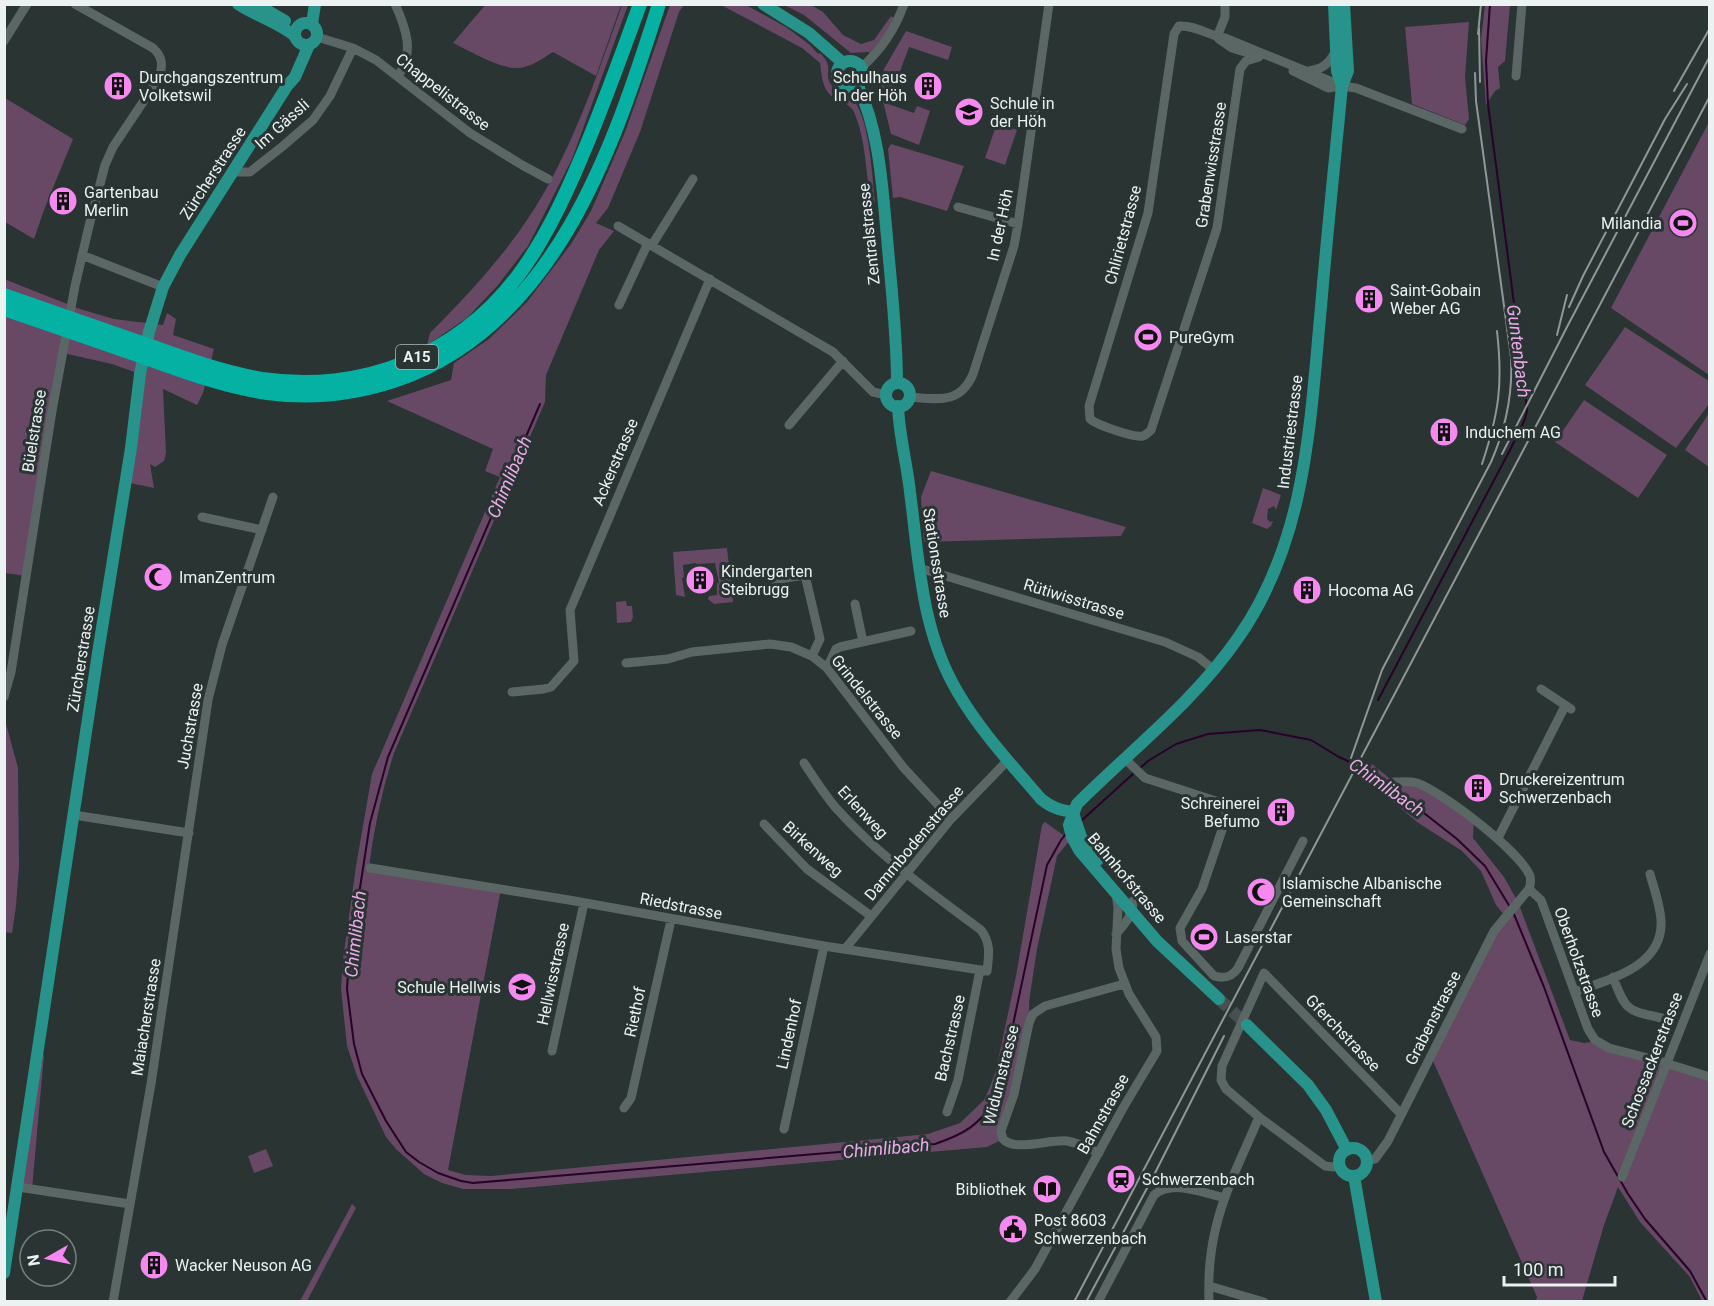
<svg xmlns="http://www.w3.org/2000/svg" width="1714" height="1306" font-family="Roboto,sans-serif">
<style>
.green{fill:#674865}
.lines{fill:none;stroke-linecap:round;stroke-linejoin:round}
.stream{stroke:#280228;stroke-width:2}
.major-tunnel{stroke:#465050;stroke-width:12;stroke-dasharray:12 6;stroke-linecap:butt}
.minor{stroke:#5a6765;stroke-width:9}
.major{stroke:#27938a;stroke-width:12}
.highway{stroke:#05b1a3;stroke-width:14}
.rail{stroke:#8f9897;stroke-width:2}
.labels{text-anchor:middle;dominant-baseline:central;stroke-width:6;stroke-linejoin:round;paint-order:stroke}
.shield{fill:#293433;stroke:#b1b9b8;stroke-width:1.5}
.shield-label{font-size:15px;font-weight:bold;fill:#ebf2f1}
.poi-label{font-size:16px;fill:#ebf2f1;stroke:#293433;text-anchor:start}
.street-label{font-size:16px;fill:#ebf2f1;stroke:#293433}
.water-label{font-size:18px;font-style:italic;fill:#eda9e9;stroke:#293433}
</style>
<rect width="100%" height="100%" fill="#293433"/>
<path class="green" d="M486,4H621V5L596,76L553,52C542,59 529,69 514,68C497,67 468,50 453,43Z
M622,5H628L572,159L528,246L498,285L467,318L427,345L430,333C473,290 515,244 545,191C578,132 600,68 622,5Z
M670,5H684L679,12L640,132L608,208L596,223L614,231L599,250L546,375L545,402L394,753C382,791 374,828 369,868L501,889L448,1170L466,1175L491,1176L928,1134L960,1123L984,1100L990,1087L996,1070L1016,976L1042,825L1045,822L1070,840L1057,856L1037,949L1029,1002V1023L1003,1139L987,1147L511,1189H463L442,1183L424,1174L396,1149L386,1137L357,1076L347,1046L341,989L343,959L356,866L372,774L500,477L485,471L493,449L387,401L451,380L454,363L489,339L527,302L571,244L591,211L625,132Z
M721,5H746L786,27L810,45L818,54L820,53C836,69 822,72 832,86C837,95 849,94 855,102C870,124 872,175 875,202L871,204C866,174 866,140 854,112C850,104 843,103 836,99C822,92 822,76 820,63L802,48Z
M784,5H811L823,12L843,35L861,44L874,40L891,16L895,19L891,28L870,53L868,52L851,53L804,15Z
M1485,5H1510L1505,61L1498,67L1500,88L1495,91L1486,105L1481,39Z
M1469,22L1465,77L1469,119L1465,125L1412,104L1405,27Z
M906,31L952,47L948,60L909,47L888,104L914,113L917,106L930,111L919,145L891,134L879,85L884,69Z
M5,98L73,139L44,210L34,239L5,222Z
M1709,122L1710,375H1709L1611,308Z
M997,123L1017,130L1005,165L985,158Z
M891,144L964,166L947,211L900,197L893,198L888,149Z
M4,279L80,309L114,319L163,325L167,313L176,319L173,335L214,349L203,393L197,405L163,389L166,453L164,461L155,467L150,464L154,488L125,482L140,374L112,364L63,353L26,576L5,573Z
M1625,327L1709,381V404L1676,448L1585,385Z
M1584,400L1667,455L1638,498L1555,442Z
M1709,413V467L1685,450Z
M931,471L1126,527L1121,536L924,542L921,497Z
M1263,488L1281,495L1276,510L1274,506L1268,509L1267,519L1270,522L1273,521L1271,526L1267,529L1252,523Z
M727,548L733,602L714,604L708,599L709,596L717,595V583H719L715,563L696,564V563L683,565L684,577L682,578L685,597L676,595L673,552Z
M626,601L627,606H632L633,617L631,622L617,623L616,602Z
M5,720L18,768L19,866L16,906L12,933L4,932Z
M1372,764L1394,782L1416,783L1474,819L1473,838L1504,877L1518,902L1570,1040L1584,1043L1591,1042L1709,1077V1301H1702L1690,1277L1640,1222L1618,1187L1604,1225L1582,1301H1536L1537,1297L1430,1054L1505,916L1496,905L1481,871L1462,851L1417,822L1365,778Z
M44,1055L32,1189L18,1187L36,1058Z
M266,1149L273,1166L254,1173L248,1156Z
M352,1204L356,1208L307,1301H300Z"/>
<g class="lines">
<path class="stream" d="M540,404L388,757L370,823L349,959L347,989L354,1044L362,1074L386,1121L406,1152L419,1162L438,1173L461,1181L473,1183L935,1144C967,1133 976,1126 997,1100L1047,865L1061,840L1065,835
M1378,700L1511,448L1525,419L1527,411L1521,357L1488,104L1486,61L1490,4
M1139,769L1148,761L1176,744L1208,734L1260,730L1311,740L1339,757L1373,773L1457,839L1485,866L1510,907
M1081,821L1134,773
M1513,912L1544,987L1604,1152L1628,1194L1645,1219L1690,1271L1707,1302"/>
<path class="major-tunnel" d="M1219,999L1247,1025"/>
<path class="minor" d="M395,4C406,28 415,53 398,76
M317,37L353,48L376,60L470,133L522,165L548,179
M1217,37L1225,17V4
M1219,39L1232,48L1258,56
M4,41L27,4
M1259,57L1246,61L1240,69L1217,228L1151,430C1149,432 1146,435 1143,436C1134,438 1097,425 1090,419L1089,406L1148,213L1174,34L1179,26C1196,25 1209,36 1225,38L1342,86
M862,67C882,49 895,30 904,4
M1293,71L1328,88L1342,86L1356,88L1462,129
M1309,71C1323,69 1330,63 1336,50
M1516,76L1522,4
M233,172H250L283,146L313,120L330,96L353,48
M958,207L1018,224
M618,226L833,352L873,392L886,395
M652,245L693,179
M82,255L163,287
M619,305L648,243
M909,397C937,399 960,405 973,374L1014,246L1018,224L1049,4
M789,425L843,361
M202,517L262,530
M919,570H926L1165,642L1198,657L1214,670
M773,580L805,575L820,639L812,656
M855,604L863,642
M626,663L668,659L692,652L770,644L791,647L812,656L827,668L903,767L951,819
M827,668L836,649L840,647L911,631
M1541,689L1571,709
M512,692L544,689L551,687L574,661L570,610L710,279
M4,697L11,672L52,411L75,286L89,226L105,165L113,147L159,78C163,66 163,57 153,48L75,4
M1125,759L1145,778L1219,802L1226,807V818L1202,889L1180,928L1182,941L1214,976C1225,979 1232,977 1238,968L1303,841
M1394,782C1401,782 1410,781 1417,783C1441,791 1521,852 1530,876C1531,881 1531,884 1529,889
M74,815L189,833
M764,824L807,869L871,916
M1498,838L1565,706
M370,868L569,900L824,946L987,971C989,955 991,943 981,930C930,892 879,856 836,808C824,794 814,778 804,763
M1529,889L1541,900L1588,1029L1595,1040L1609,1048L1656,1060L1710,1077
M1116,934C1125,924 1133,915 1133,901
M845,949L951,819L1008,760
M1613,977C1627,1015 1629,1010 1666,1019
M1575,992C1609,979 1664,967 1661,920C1660,904 1654,889 1650,874
M552,1051L584,903
M624,1108L631,1098L671,920
M947,1112L958,1080L980,970
M784,1129L824,946
M1099,1153C1088,1148 1079,1143 1067,1141C1050,1139 1014,1152 1003,1139L1001,1131L1014,1094L1029,1023L1033,1014L1045,1006L1124,984
M1367,1161L1375,1159L1388,1141L1494,931L1529,889
M1340,1166L1333,1167L1325,1166L1259,1117L1226,1089L1221,1080L1222,1066L1264,973L1401,1114
M1622,1177L1710,954
M18,1187L130,1204
M1209,1286L1264,1302
M113,1302L151,1084L208,700L222,645L273,497
M1010,1302L1035,1269L1123,1108L1157,1051L1156,1037L1129,994L1119,968L1116,949L1118,908L1116,893
M1098,1302L1154,1195C1173,1179 1203,1193 1225,1198
M1209,1302C1208,1277 1210,1251 1216,1227C1225,1189 1244,1153 1259,1117"/>
<path class="major" d="M238,4C256,16 278,22 295,36
M256,4L285,21
M763,4L809,33L843,63
M1334,4L1337,71L1342,86
M295 34a11 11 0 1 1 22 0a11 11 0 1 1-22 0Z
M312,24L315,4
M837 74a13 13 0 1 1 26 0a13 13 0 1 1-26 0Z
M858,86C880,133 882,186 887,237C891,285 897,334 897,383
M886 395a12 12 0 1 1 24 0a12 12 0 1 1-24 0Z
M898,406C899,435 907,464 910,492C919,560 921,630 957,691C980,731 1012,765 1041,799C1052,808 1060,810 1073,812
M1073,813L1081,837L1098,860
M1219,999L1157,941L1079,850L1072,837L1069,825L1077,804C1132,749 1194,702 1238,638C1307,540 1310,422 1321,307C1327,234 1335,160 1342,86L1348,71L1344,4
M1247,1025L1308,1085L1326,1110L1347,1150
M1339 1162a14 14 0 1 1 28 0a14 14 0 1 1-28 0Z
M1354,1176L1376,1302
M4,1273L98,653L131,448L140,374L149,332L163,287L180,255L287,86L295,77L309,45"/>
<path class="highway" d="M4,295C51,311 98,328 145,344C184,358 222,372 262,379C310,386 360,381 404,363C507,322 547,240 587,144C606,98 623,51 640,4
M4,309C52,325 99,342 146,358C185,372 225,387 267,393C311,399 356,394 397,380C555,325 613,149 659,4"/>
<path class="rail" d="M1479,28L1480,82
M1478,34L1481,4
M1674,91L1710,28
M1569,307L1583,276L1665,119L1687,84
M1557,335L1567,295
M1502,454L1568,325L1710,56
M1482,464C1499,413 1503,384 1497,331
M1351,758L1382,670L1491,462C1506,428 1513,394 1511,357L1476,101L1475,73
M1074,1302L1710,96
M1086,1302L1153,1177L1224,1036"/>
</g>
<defs>
<g id="building-disc" transform="scale(1.5)"><circle r="9.5" fill="#f589ef" stroke="#293433"/><path d="M-4-6H4V6H1V3H-1V6H-4ZM-2.5-4.3h1.7v1.8h-1.7ZM.8-4.3h1.7v1.8H.8ZM-2.5-1h1.7V.8h-1.7ZM.8-1h1.7V.8H.8Z" fill="#111"/></g>
<g id="school-disc" transform="scale(1.5)"><circle r="9.5" fill="#f589ef" stroke="#293433"/><path d="M0-5L7-2L0 1L-7-2ZM-4 1L0 2.5L4 1V4Q0 6-4 4Z" fill="#111"/></g>
<g id="stadium-disc" transform="scale(1.5)"><circle r="9.5" fill="#f589ef" stroke="#293433"/><path d="M0-5a6.5 5 0 1 0 0 10a6.5 5 0 1 0 0-10ZM-3.5-1.8h7v3.6h-7Z" fill="#111"/></g>
<g id="mosque-disc" transform="scale(1.5)"><circle r="9.5" fill="#f589ef" stroke="#293433"/><path d="M3.5-4.9A6 6 0 1 0 3.5 4.9A5 5 0 1 1 3.5-4.9Z" fill="#111"/></g>
<g id="station-disc" transform="scale(1.5)"><circle r="9.5" fill="#f589ef" stroke="#293433"/><path d="M-3-6H3Q5-6 5-4V2Q5 4 3 4L4.5 6H3L1.5 4h-3L-3 6H-4.5L-3 4Q-5 4-5 2V-4Q-5-6-3-6ZM-3.5-4v3h7v-3ZM-3.5 1v1.5H-2V1ZM2 1v1.5H3.5V1Z" fill="#111"/></g>
<g id="library-disc" transform="scale(1.5)"><circle r="9.5" fill="#f589ef" stroke="#293433"/><path d="M-6-4Q-3-5.5-.7-3.5V5Q-3 3-6 4ZM6-4Q3-5.5 .7-3.5V5Q3 3 6 4Z" fill="#111"/></g>
<g id="civic-disc" transform="scale(1.5)"><circle r="9.5" fill="#f589ef" stroke="#293433"/><path d="M-.6-6.5H3V-4.5H.6V-3L4-1V1h2V6H-6V1h2V-1L-.6-3ZM-1.2 2.5V6h2.4V2.5Z" fill="#111"/></g>
</defs>
<g fill-rule="evenodd">
<use href="#building-disc" x="118" y="86"/>
<use href="#building-disc" x="928" y="86"/>
<use href="#school-disc" x="969" y="112"/>
<use href="#building-disc" x="63" y="201"/>
<use href="#stadium-disc" x="1683" y="223"/>
<use href="#building-disc" x="1369" y="299"/>
<use href="#stadium-disc" x="1148" y="337"/>
<use href="#building-disc" x="1444" y="432"/>
<use href="#mosque-disc" x="158" y="577"/>
<use href="#building-disc" x="700" y="580"/>
<use href="#building-disc" x="1307" y="590"/>
<use href="#building-disc" x="1478" y="788"/>
<use href="#building-disc" x="1281" y="812"/>
<use href="#mosque-disc" x="1261" y="892"/>
<use href="#stadium-disc" x="1204" y="937"/>
<use href="#school-disc" x="522" y="987"/>
<use href="#station-disc" x="1121" y="1179"/>
<use href="#library-disc" x="1047" y="1189"/>
<use href="#civic-disc" x="1013" y="1229"/>
<use href="#building-disc" x="154" y="1265"/>
</g>
<g class="labels">
<rect class="shield" x="396" y="345" width="42" height="24" rx="4.5"/>
<g class="shield-label">
<text x="417" y="357">A15</text>
</g>
<g class="poi-label">
<text x="139" y="77">Durchgangszentrum<tspan x="139" dy="18">Volketswil</tspan></text>
<text x="907" y="77" text-anchor="end">Schulhaus<tspan x="907" dy="18">In der Höh</tspan></text>
<text x="990" y="103">Schule in<tspan x="990" dy="18">der Höh</tspan></text>
<text x="84" y="192">Gartenbau<tspan x="84" dy="18">Merlin</tspan></text>
<text x="1662" y="223" text-anchor="end">Milandia</text>
<text x="1390" y="290">Saint-Gobain<tspan x="1390" dy="18">Weber AG</tspan></text>
<text x="1169" y="337">PureGym</text>
<text x="1465" y="432">Induchem AG</text>
<text x="721" y="571">Kindergarten<tspan x="721" dy="18">Steibrugg</tspan></text>
<text x="179" y="577">ImanZentrum</text>
<text x="1328" y="590">Hocoma AG</text>
<text x="1499" y="779">Druckereizentrum<tspan x="1499" dy="18">Schwerzenbach</tspan></text>
<text x="1260" y="803" text-anchor="end">Schreinerei<tspan x="1260" dy="18">Befumo</tspan></text>
<text x="1282" y="883">Islamische Albanische<tspan x="1282" dy="18">Gemeinschaft</tspan></text>
<text x="1225" y="937">Laserstar</text>
<text x="501" y="987" text-anchor="end">Schule Hellwis</text>
<text x="1142" y="1179">Schwerzenbach</text>
<text x="1026" y="1189" text-anchor="end">Bibliothek</text>
<text x="1034" y="1220">Post 8603<tspan x="1034" dy="18">Schwerzenbach</tspan></text>
<text x="175" y="1265">Wacker Neuson AG</text>
</g>
<g class="street-label">
<text transform="translate(443 92) rotate(38)">Chappelistrasse</text>
<text transform="translate(282 124) rotate(-42)">Im Gässli</text>
<text transform="translate(1211 165) rotate(-81)">Grabenwisstrasse</text>
<text transform="translate(213 173) rotate(-57)">Zürcherstrasse</text>
<text transform="translate(1000 225) rotate(-78)">In der Höh</text>
<text transform="translate(869 234) rotate(-96)">Zentralstrasse</text>
<text transform="translate(1123 235) rotate(-75)">Chlirietstrasse</text>
<text transform="translate(34 431) rotate(-81)">Büelstrasse</text>
<text transform="translate(1290 432) rotate(-83)">Industriestrasse</text>
<text transform="translate(615 462) rotate(-67)">Ackerstrasse</text>
<text transform="translate(937 563) rotate(81)">Stationsstrasse</text>
<text transform="translate(1074 599) rotate(17)">Rütiwisstrasse</text>
<text transform="translate(81 659) rotate(-81)">Zürcherstrasse</text>
<text transform="translate(867 697) rotate(51)">Grindelstrasse</text>
<text transform="translate(190 726) rotate(-80)">Juchstrasse</text>
<text transform="translate(863 812) rotate(47)">Erlenweg</text>
<text transform="translate(914 843) rotate(-50)">Dammbodenstrasse</text>
<text transform="translate(813 849) rotate(42)">Birkenweg</text>
<text transform="translate(1127 878) rotate(50)">Bahnhofstrasse</text>
<text transform="translate(681 906) rotate(11)">Riedstrasse</text>
<text transform="translate(1579 962) rotate(70)">Oberholzstrasse</text>
<text transform="translate(553 974) rotate(-78)">Hellwisstrasse</text>
<text transform="translate(635 1012) rotate(-78)">Riethof</text>
<text transform="translate(146 1017) rotate(-81)">Maiacherstrasse</text>
<text transform="translate(1433 1018) rotate(-63)">Grabenstrasse</text>
<text transform="translate(1343 1033) rotate(46)">Gferchstrasse</text>
<text transform="translate(789 1034) rotate(-78)">Lindenhof</text>
<text transform="translate(950 1038) rotate(-77)">Bachstrasse</text>
<text transform="translate(1652 1060) rotate(-69)">Schossackerstrasse</text>
<text transform="translate(1001 1075) rotate(-76)">Widumstrasse</text>
<text transform="translate(1103 1114) rotate(-61)">Bahnstrasse</text>
</g>
<g class="water-label">
<text transform="translate(1519 351) rotate(83)">Guntenbach</text>
<text transform="translate(509 477) rotate(-67)">Chimlibach</text>
<text transform="translate(1387 787) rotate(35)">Chimlibach</text>
<text transform="translate(355 934) rotate(-84)">Chimlibach</text>
<text transform="translate(886 1148) rotate(-5)">Chimlibach</text>
</g>
</g>
<rect width="1714" height="1306" fill="none" stroke="#ebf2f1" stroke-width="12"/>
<g transform="translate(48 1258) rotate(261)"><circle r="28" fill="#293433" stroke="#77807f" stroke-width="1.5"/>
<path d="M0-4.5L10 22L0 15L-10 22Z" fill="#f589ef"/>
<text y="-9" font-size="16" font-weight="bold" text-anchor="middle" fill="#ebf2f1">N</text>
</g>
<path d="M1504 1276v9h111v-9" fill="none" stroke="#ebf2f1" stroke-width="3"/>
<text x="1513" y="1276" font-size="18" fill="#ebf2f1" stroke="#293433" stroke-width="4.5" paint-order="stroke">100 m</text>
</svg>
